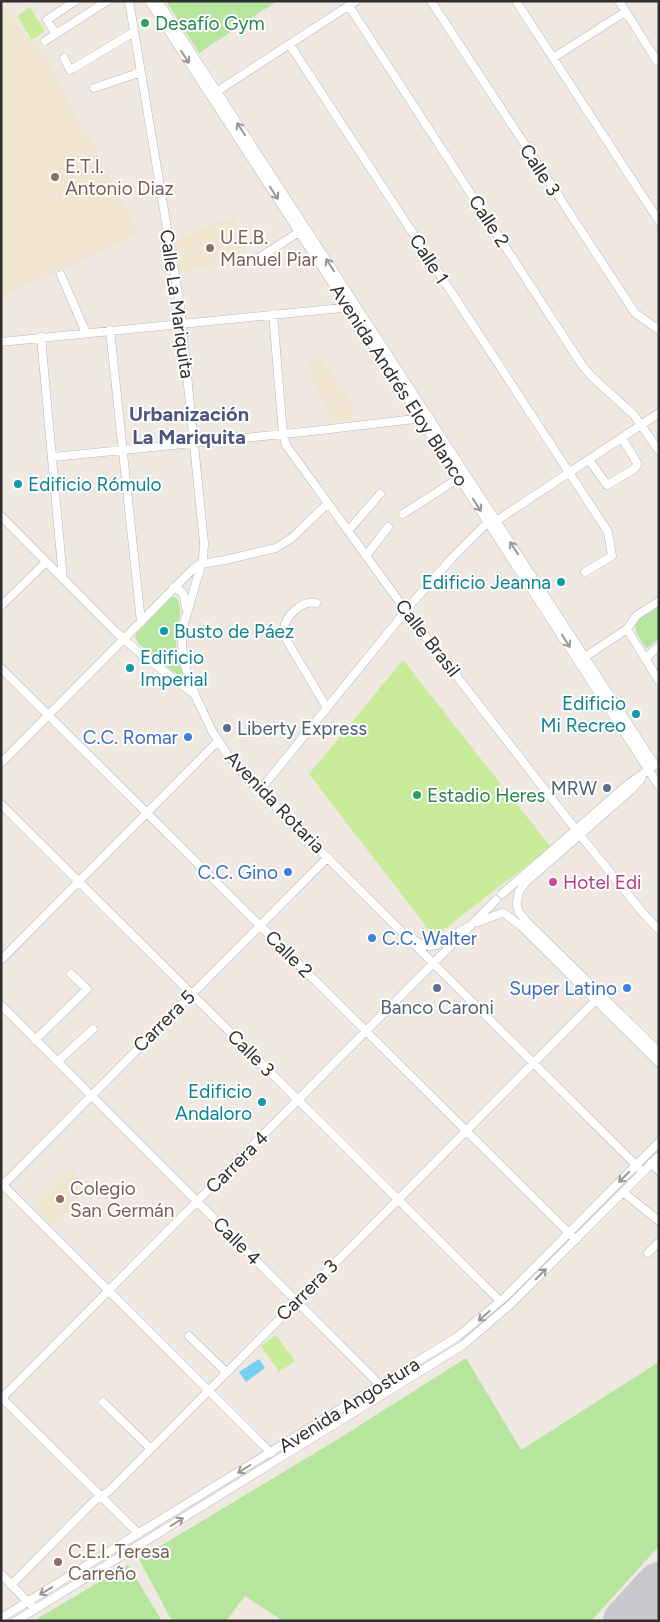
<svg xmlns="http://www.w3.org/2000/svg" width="660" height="1622" font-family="Figtree,sans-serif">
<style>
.education{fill:#f0e6d1}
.green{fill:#b6e59e}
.pitch{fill:#c9ec9a}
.water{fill:#75cff0}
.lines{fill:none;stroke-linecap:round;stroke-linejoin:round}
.runway{stroke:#c9c8cc;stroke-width:44}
.minor-casing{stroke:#b4b7c1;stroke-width:9}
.minor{stroke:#fff;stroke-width:8}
.oneway{stroke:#969696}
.leisure-dot{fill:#2e9e5b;stroke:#fff;stroke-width:2}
.education-dot{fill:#8d6e63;stroke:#fff;stroke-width:2}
.culture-dot{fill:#0f9aa8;stroke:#fff;stroke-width:2}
.service-dot{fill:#5c6f8a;stroke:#fff;stroke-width:2}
.shop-dot{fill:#3f7fe0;stroke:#fff;stroke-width:2}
.hotel-dot{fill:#d1479c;stroke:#fff;stroke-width:2}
.labels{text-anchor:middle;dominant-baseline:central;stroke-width:4;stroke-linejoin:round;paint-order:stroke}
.leisure-label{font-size:19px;fill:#27864d;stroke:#fff;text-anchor:start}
.education-label{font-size:19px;fill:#785e54;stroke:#fff;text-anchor:start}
.street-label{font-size:19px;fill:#2e2e2e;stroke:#fff}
.culture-label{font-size:19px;fill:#0d838f;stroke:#fff;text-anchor:start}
.service-label{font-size:19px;fill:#4e5e75;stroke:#fff;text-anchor:start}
.shop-label{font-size:19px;fill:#366cbe;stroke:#fff;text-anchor:end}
.hotel-label{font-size:19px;fill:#b23c85;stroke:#fff;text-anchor:start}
.neighbourhood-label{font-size:20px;font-weight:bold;fill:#4d5680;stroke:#fff}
</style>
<rect width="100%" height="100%" fill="#efe9e1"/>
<path class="education" d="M1,4L49,63L140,233L1,298Z
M234,216L239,225L233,229L246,252L181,274L174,240Z
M323,361L350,400L353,419L331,422L306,362Z
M72,1168L91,1188L52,1226L33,1207Z"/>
<path class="green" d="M166,1H277L199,53Z
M172,597L177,598C184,609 176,633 176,646C176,656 180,665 183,674L180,677L139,644L135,638L136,634Z
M659,607V638L649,647L646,648L637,634L635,625L639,619Z
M466,1358L521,1450L659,1362V1546L591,1621H283L245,1596L226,1621H172L139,1559L335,1441Z
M128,1565L162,1621H33Z"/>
<path class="pitch" d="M30,7L45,31L32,40L17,16Z
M403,660L500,783V790L511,797L551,847L442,931L429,930L309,774Z
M276,1335L295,1361L279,1372L261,1346Z"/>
<path class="water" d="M259,1359L265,1368L246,1382L239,1372Z"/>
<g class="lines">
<path class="runway" d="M625,1621L659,1584"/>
<g class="minor-casing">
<path id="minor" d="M129,1L180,306L204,543L203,559L184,623L182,644L184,663L195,695L212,731L227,754L249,780L643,1172
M149,1L659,786
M158,1L655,765
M431,1L635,313L659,330
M516,1L659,221
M619,1L657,61
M349,6L582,365L591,376L634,415L659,451
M56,34L47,20L75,1
M45,41L107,1
M290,45L608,532L612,556L585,572
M64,58L70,70L74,68L134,32
M553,58L625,12
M94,88L141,72
M213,94L356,1
M257,259L299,232
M61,275L86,333
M273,314L283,434L286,445L406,611L580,835L643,913L659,930
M110,330L141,622
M41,337L63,579
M1,342L352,307
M53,457L313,431L423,418
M589,460L607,485L634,469L637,465V463L622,438
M403,514L459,478
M1,516L115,631L135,649L194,694
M348,531L380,494
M366,556L388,527
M173,588L181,591L184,596L186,607
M316,603C302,600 285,616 284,629C284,634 285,637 287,641L327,708
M3,604L46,562
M627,629L659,681
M585,657L627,629L636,616L659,601
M645,659L659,646
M1,668L576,1240
M1,763L193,569L201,564L225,560L276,548L293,537L328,503
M260,790L413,602L452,558L488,522L496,521L659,413
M1,804L500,1301
M502,894L627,785L651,768
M517,902L519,891L526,882L631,790L641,779
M517,905L519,912L526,921L659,1052
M505,914L521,926L659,1063
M478,922L502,913
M414,940C436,956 448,936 468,927
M1,960L218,741
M1,1005L383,1388
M35,1040L87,989L71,974
M57,1062L93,1029
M651,1163L659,1171
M1,1183L271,1453
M1,1187L328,857
M623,1192L659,1221
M648,1253L659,1242
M189,1336L226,1372
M1,1397L139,1534
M1,1399L496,900
M103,1402L150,1448
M1,1574L31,1605
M11,1585L95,1500L109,1491L601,995
M1,1618L457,1337L505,1297L659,1142
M16,1621L463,1345L511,1304L659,1156"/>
</g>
<use href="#minor" class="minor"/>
</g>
<defs><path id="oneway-shaft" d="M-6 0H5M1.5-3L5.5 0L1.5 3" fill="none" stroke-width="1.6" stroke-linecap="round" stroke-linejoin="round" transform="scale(1.25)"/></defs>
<g class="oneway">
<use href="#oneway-shaft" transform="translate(185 57) rotate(57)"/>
<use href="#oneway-shaft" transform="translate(241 129) rotate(-123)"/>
<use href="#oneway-shaft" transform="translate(274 193) rotate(57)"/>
<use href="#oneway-shaft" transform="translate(330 265) rotate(-123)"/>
<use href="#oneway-shaft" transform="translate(477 505) rotate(57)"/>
<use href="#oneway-shaft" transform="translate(514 548) rotate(-123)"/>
<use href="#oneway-shaft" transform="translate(566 641) rotate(57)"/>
<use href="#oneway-shaft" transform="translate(624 1177) rotate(135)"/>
<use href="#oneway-shaft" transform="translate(541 1274) rotate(-45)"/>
<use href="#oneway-shaft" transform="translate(484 1316) rotate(139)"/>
<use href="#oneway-shaft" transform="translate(244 1469) rotate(148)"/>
<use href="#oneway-shaft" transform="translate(177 1522) rotate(-32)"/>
<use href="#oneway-shaft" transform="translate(46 1591) rotate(149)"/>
</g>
<g class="leisure-dot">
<circle cx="145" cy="23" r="5"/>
<circle cx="417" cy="795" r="5"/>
</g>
<g class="education-dot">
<circle cx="55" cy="177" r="5"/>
<circle cx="210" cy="248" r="5"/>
<circle cx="60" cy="1199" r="5"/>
<circle cx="58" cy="1562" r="5"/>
</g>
<g class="culture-dot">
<circle cx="18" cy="484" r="5"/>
<circle cx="561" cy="582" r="5"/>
<circle cx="164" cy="631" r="5"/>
<circle cx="130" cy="668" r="5"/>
<circle cx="636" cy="714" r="5"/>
<circle cx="262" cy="1102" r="5"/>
</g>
<g class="service-dot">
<circle cx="227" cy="728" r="5"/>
<circle cx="607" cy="788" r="5"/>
<circle cx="437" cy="988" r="5"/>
</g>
<g class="shop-dot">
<circle cx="188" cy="737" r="5"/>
<circle cx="288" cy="872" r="5"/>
<circle cx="372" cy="938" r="5"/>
<circle cx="627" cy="988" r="5"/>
</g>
<circle class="hotel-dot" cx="553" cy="882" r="5"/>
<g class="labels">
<g class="leisure-label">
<text x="155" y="23">Desafío Gym</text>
<text x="427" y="795">Estadio Heres</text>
</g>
<g class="education-label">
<text x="65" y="166">E.T.I.<tspan x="65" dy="22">Antonio Diaz</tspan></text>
<text x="220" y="237">U.E.B.<tspan x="220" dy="22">Manuel Piar</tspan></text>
<text x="70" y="1188">Colegio<tspan x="70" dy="22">San Germán</tspan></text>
<text x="68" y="1551">C.E.I. Teresa<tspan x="68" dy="22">Carreño</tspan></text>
</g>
<g class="street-label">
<text transform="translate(540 170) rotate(57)">Calle 3</text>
<text transform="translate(489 221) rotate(57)">Calle 2</text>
<text transform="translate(429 259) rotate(57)">Calle 1</text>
<text transform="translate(177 304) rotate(82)">Calle La Mariquita</text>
<text transform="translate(399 385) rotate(57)">Avenida Andrés Eloy Blanco</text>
<text transform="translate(428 638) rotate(52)">Calle Brasil</text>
<text transform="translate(275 802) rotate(46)">Avenida Rotaria</text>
<text transform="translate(289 954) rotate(45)">Calle 2</text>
<text transform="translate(164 1021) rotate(-45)">Carrera 5</text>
<text transform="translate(251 1053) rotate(45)">Calle 3</text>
<text transform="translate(237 1162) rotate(-45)">Carrera 4</text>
<text transform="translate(237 1241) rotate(45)">Calle 4</text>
<text transform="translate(307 1290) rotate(-45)">Carrera 3</text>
<text transform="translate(349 1405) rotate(-32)">Avenida Angostura</text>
</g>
<g class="culture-label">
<text x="28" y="484">Edificio Rómulo</text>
<text x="551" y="582" text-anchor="end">Edificio Jeanna</text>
<text x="174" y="631">Busto de Páez</text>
<text x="140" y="657">Edificio<tspan x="140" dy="22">Imperial</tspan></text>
<text x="626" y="703" text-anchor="end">Edificio<tspan x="626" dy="22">Mi Recreo</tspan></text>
<text x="252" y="1091" text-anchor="end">Edificio<tspan x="252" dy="22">Andaloro</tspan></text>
</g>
<g class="service-label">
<text x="237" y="728">Liberty Express</text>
<text x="597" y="788" text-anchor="end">MRW</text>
<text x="437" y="1007" text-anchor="middle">Banco Caroni</text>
</g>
<g class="shop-label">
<text x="178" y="737">C.C. Romar</text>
<text x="278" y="872">C.C. Gino</text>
<text x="382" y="938" text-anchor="start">C.C. Walter</text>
<text x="617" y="988">Super Latino</text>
</g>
<g class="hotel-label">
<text x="563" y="882">Hotel Edi</text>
</g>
<g class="neighbourhood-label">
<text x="189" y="414">Urbanización<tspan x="189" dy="23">La Mariquita</tspan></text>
</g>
</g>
<rect width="660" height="1622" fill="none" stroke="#2e2e2e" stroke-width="5"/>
</svg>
